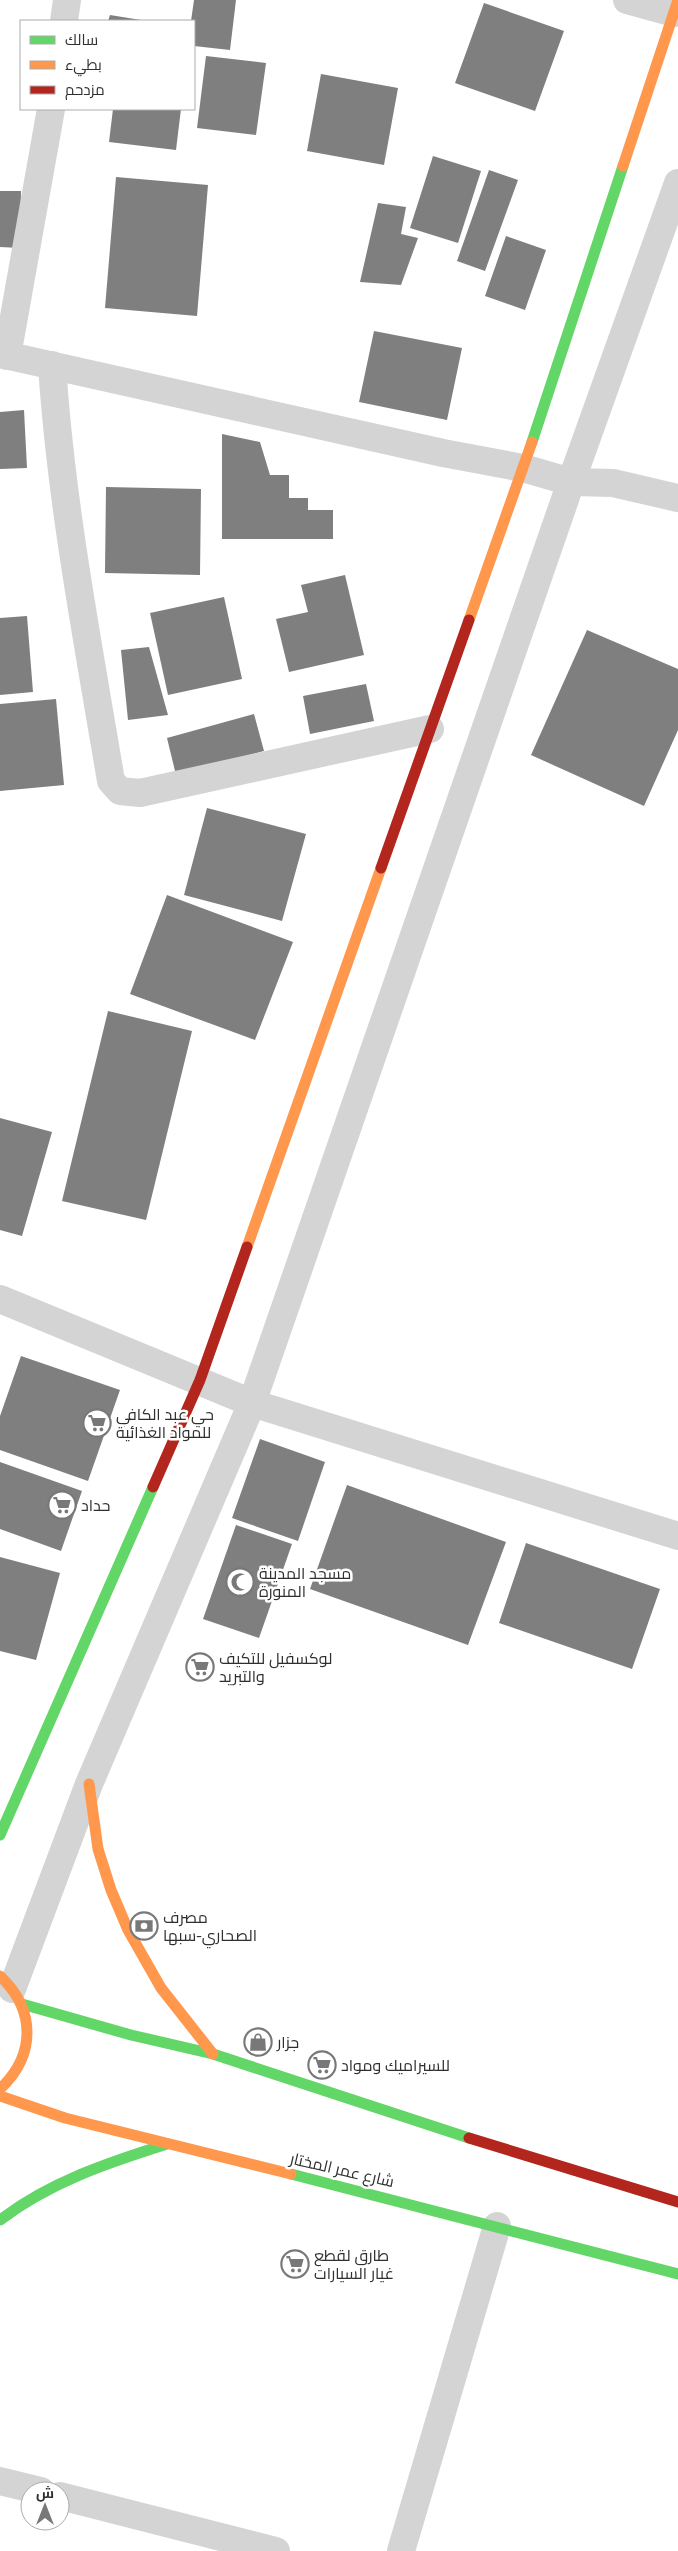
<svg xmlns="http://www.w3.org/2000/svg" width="678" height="2551" font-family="Karla,Cairo,sans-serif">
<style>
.building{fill:#7f7f7f}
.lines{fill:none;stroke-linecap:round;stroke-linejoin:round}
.street{stroke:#d4d4d4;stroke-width:28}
.fast{stroke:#63d668;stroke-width:11}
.slow{stroke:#ff974d;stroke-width:11}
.jam{stroke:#b3261e;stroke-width:11}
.labels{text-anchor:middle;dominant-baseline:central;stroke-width:5;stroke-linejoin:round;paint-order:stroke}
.poi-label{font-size:16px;fill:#2f2f2f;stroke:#fff;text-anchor:start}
.street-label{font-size:16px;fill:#2f2f2f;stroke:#fff}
</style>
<rect width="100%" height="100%" fill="#fff"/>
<path class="building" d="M194,0H236L230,50L194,46V21H191Z
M484,3L564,31L535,111L455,83Z
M110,15L141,20V21H108Z
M206,56L266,63L256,135L197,128Z
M321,74L398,88L384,165L307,151Z
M113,109H181L176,150L109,142Z
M433,156L481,171L458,243L410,228Z
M489,170L518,180L485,271L457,261Z
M116,177L208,185L197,316L105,308Z
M0,191H21L20,248L0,247Z
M378,203L406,207L401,234L418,238L401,285L360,282Z
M506,236L546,250L525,310L485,296Z
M374,331L462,348L447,420L359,402Z
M24,410L27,468L0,469V412Z
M222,434L260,442L270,475H289V498H308V510H333V539H222Z
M106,487L201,489L200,575L105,573Z
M345,575L364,655L289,672L276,619L308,612L301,585Z
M224,597L242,679L168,695L150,613Z
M27,616L33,692L0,695V618Z
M587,630L678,669V730L644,806L531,755Z
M149,647L168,715L128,720L121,650Z
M366,684L374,721L310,734L303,696Z
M56,699L64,785L0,791V704Z
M254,714L264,751L176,775L167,738Z
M207,808L306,834L282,921L184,895Z
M167,895L293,942L255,1040L130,994Z
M108,1011L192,1031L146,1220L62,1201Z
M0,1118L52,1132L22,1236L0,1230Z
M21,1356L120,1390L88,1481L0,1450V1416Z
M260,1439L325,1462L298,1541L232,1518Z
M0,1462L82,1491L61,1551L0,1529Z
M347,1485L506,1542L468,1645L310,1589Z
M236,1525L292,1544L259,1638L203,1619Z
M526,1543L660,1589L632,1669L499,1623Z
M0,1557L60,1573L36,1660L0,1651Z"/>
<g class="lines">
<path class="street" d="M627,0L674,13
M64,21L67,0
M0,354L443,453L523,468L571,482L613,483L678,498
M7,356L51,109
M52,365C61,504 88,643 111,781L120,791L140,793L430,729
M0,1299L252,1403L678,1536
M12,1989L89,1784L252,1403L571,482L678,183
M0,2481L41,2491
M60,2496L276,2551
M401,2551L497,2226"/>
<path class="fast" d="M532,442L623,166
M0,1829L4,1826
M0,1835L153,1487
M22,2004L131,2035L213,2054L469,2138
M291,2174L678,2274
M0,2220C50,2182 107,2163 167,2144"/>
<path class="slow" d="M623,166L678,0
M469,620L532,442
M247,1247L381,868
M89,1784L98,1849L111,1890L128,1930L161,1988L213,2054
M0,1976C36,2010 36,2055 0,2089
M0,2096L65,2118L291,2174"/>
<path class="jam" d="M381,868L469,620
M153,1487L200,1380L247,1247
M469,2138L678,2202"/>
</g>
<defs>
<g id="supermarket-ring" transform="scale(1.4375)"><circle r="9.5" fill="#fff" stroke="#787878" stroke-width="1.5"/><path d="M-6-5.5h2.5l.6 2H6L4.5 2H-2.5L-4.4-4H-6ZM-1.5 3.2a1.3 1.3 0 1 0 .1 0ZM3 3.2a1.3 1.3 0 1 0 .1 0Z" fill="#787878"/></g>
<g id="mosque-ring" transform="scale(1.4375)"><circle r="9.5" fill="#fff" stroke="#787878" stroke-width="1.5"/><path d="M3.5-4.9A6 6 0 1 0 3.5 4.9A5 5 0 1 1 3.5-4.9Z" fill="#787878"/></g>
<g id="bank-ring" transform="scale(1.4375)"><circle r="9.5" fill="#fff" stroke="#787878" stroke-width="1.5"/><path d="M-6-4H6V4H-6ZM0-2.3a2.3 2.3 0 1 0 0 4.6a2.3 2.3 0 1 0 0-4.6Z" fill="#787878"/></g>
<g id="shop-ring" transform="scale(1.4375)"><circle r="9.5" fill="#fff" stroke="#787878" stroke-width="1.5"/><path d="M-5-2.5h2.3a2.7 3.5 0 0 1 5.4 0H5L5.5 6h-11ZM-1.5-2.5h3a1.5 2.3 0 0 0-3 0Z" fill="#787878"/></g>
</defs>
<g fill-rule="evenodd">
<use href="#supermarket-ring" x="97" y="1423"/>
<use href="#supermarket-ring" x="62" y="1505"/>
<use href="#mosque-ring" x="240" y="1582"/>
<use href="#supermarket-ring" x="200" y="1667"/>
<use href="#bank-ring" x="144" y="1926"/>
<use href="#shop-ring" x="258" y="2042"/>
<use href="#supermarket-ring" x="322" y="2065"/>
<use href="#supermarket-ring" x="295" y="2264"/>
</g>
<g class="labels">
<g class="poi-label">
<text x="116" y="1414">حي عبد الكافي<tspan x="116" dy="18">للمواد الغذائية</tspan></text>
<text x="81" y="1505">حداد</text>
<text x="259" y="1573">مسجد المدينة<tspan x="259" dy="18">المنورة</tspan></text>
<text x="219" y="1658">لوكسفيل للتكيف<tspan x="219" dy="18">والتبريد</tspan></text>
<text x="163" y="1917">مصرف<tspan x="163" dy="18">الصحاري-سبها</tspan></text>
<text x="277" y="2042">جزار</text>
<text x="341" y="2065">للسيراميك ومواد</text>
<text x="314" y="2255">طارق لقطع<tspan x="314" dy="18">غيار السيارات</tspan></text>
</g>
<g class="street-label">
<text transform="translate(342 2170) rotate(13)">شارع عمر المختار</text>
</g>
</g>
<rect x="20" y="20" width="175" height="90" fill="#ffffff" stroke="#acacac"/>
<rect x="30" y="36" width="25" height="8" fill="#63d668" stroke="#acacac"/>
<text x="65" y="45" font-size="15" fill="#2f2f2f">سالك</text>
<rect x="30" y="61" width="25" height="8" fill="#ff974d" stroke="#acacac"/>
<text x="65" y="70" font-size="15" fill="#2f2f2f">بطيء</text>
<rect x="30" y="86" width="25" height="8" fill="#b3261e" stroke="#acacac"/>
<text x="65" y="95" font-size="15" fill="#2f2f2f">مزدحم</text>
<g transform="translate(45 2506)"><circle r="24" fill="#ffffff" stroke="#acacac"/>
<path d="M0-4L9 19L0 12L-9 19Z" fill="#787878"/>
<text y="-8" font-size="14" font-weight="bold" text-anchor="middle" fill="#2f2f2f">ش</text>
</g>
</svg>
